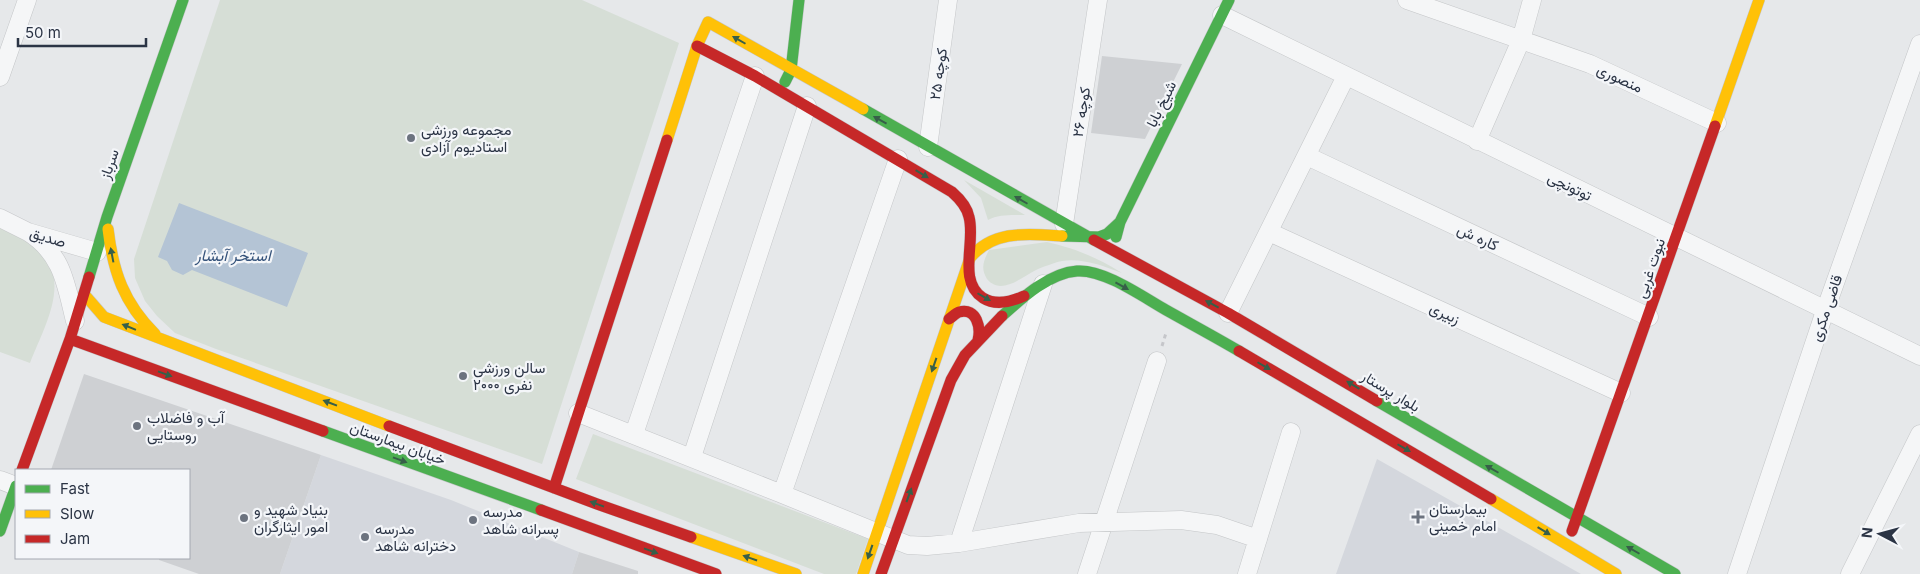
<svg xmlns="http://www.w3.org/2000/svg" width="1920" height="574" font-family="Inter,Vazirmatn,sans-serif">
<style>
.built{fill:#d4d7dd}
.green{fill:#d6ded6}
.water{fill:#b4c4d5}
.building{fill:#ced0d3}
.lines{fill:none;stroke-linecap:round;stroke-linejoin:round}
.street-casing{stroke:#c4c6c8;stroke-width:19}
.fast-casing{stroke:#c4c6c8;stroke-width:12}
.slow-casing{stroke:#c4c6c8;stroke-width:12}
.jam-casing{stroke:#c4c6c8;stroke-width:12}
.path{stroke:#c5c6ca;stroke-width:3;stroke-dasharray:4 4;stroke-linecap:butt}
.street{stroke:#f5f6f7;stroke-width:18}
.fast{stroke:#4caf50;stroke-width:11}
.slow{stroke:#ffc107;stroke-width:11}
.jam{stroke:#c62828;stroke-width:11}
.oneway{fill:#375f49}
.poi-dot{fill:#6c737f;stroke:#f4f6f9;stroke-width:2}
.labels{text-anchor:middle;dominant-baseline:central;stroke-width:4.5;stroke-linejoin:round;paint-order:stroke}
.street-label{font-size:15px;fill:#2b3445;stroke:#f4f6f9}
.poi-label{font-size:15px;fill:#2b3445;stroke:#f4f6f9;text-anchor:start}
.water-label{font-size:16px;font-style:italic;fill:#34527a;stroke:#f4f6f9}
</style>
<rect width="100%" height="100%" fill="#e6e8ea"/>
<path class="built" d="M321,455L451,500L579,552L572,574H280Z
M1377,459L1581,574H1336Z"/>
<path class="green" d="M220,0H582L679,43L542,464L216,349L175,333L157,316L145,301L135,278L134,259Z
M964,180L1025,215C1012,215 999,214 988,220L981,198Z
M0,226C14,234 30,242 42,254C71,284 42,331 30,363L0,352Z
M1047,242C1077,249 1096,257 1122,273C1103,266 1083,258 1062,261C1053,263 1043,267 1036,270C1022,277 1001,296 987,279C980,268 984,260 989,250Z
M593,434L868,539L856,574H824L576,479Z"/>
<path class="water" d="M179,203L308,253L287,307L192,270L183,275L172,270L167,261L158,257Z"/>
<path class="building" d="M1102,56L1182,64L1145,139L1091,133Z
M84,374L321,455L280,574H199L159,560V558H189V470H51Z
M579,552L638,571V574H572Z"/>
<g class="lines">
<g class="street-casing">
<path id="street" d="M1407,0L1590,64L1717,123
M1222,15L1920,356
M0,77L27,0
M1477,141L1521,40L1532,0
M928,147L948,0
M1307,156L1649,317
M898,159L782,494L908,545L927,546L959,543L1079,523L1181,520L1217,525L1258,539
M0,218L28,232L97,252
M1064,224L1098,0
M28,232C63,254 66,285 75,321
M1269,232L1621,393
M1228,313L1346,76
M578,413L782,494
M634,434L755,76
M692,457L807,106
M0,480L16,486
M959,543L1043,284
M1087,574L1157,361
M1247,574L1291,432
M1737,574L1825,311L1920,44
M1850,574L1920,434"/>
</g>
<g class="fast-casing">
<path id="fast" d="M785,82L791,70L799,0
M863,109L1094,240
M1062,236L1099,237L1107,234L1120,222
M1116,237L1120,222L1229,0
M89,277L107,217L183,0
M1002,316C1022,298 1049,273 1077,271C1104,269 1143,297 1166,310C1191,324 1215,337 1239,351
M1377,401L1675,574
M323,431L541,510
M0,531L16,486"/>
</g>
<g class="slow-casing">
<path id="slow" d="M1715,126L1759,0
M667,140L697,46L708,22L863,109
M108,229C113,272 124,303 155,334
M84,294L104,317L389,426
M1491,499L1616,574
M691,537L796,574
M863,574L970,258C994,229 1028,234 1062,236"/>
</g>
<g class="jam-casing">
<path id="jam" d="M697,46L755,76L952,192C960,199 967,207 969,217C976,242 957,281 983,298C996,306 1011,302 1024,296
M1094,240L1228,313L1377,401
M949,319C952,317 956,313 959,312C977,307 981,328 978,340
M70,339L323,431
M1239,351L1491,499
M389,426L597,504L691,537
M22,470L70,339L89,277
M554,488L667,140
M541,510L716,574
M1572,531L1715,126
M881,574L951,380L965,355L1002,316"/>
</g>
<path class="path" d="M1162,346L1166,333"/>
<use href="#street" class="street"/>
<use href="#fast" class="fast"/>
<use href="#slow" class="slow"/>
<use href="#jam" class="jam"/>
</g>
<defs><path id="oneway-solid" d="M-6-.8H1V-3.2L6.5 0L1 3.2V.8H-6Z" transform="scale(1.25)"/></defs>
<g class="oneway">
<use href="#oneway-solid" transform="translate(739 40) rotate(-150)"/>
<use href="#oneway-solid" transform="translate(880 120) rotate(-151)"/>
<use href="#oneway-solid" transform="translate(922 174) rotate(31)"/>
<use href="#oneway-solid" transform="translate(1021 200) rotate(-150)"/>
<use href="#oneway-solid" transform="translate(112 255) rotate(-101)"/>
<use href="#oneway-solid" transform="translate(1122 286) rotate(29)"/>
<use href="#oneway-solid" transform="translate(984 297) rotate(30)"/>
<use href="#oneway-solid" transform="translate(1212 304) rotate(-152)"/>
<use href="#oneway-solid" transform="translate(129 327) rotate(-158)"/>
<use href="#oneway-solid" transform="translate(934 365) rotate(109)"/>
<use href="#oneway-solid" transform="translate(1264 366) rotate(30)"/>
<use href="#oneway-solid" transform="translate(165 374) rotate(20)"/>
<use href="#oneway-solid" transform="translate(1353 385) rotate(-149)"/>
<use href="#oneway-solid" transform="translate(330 403) rotate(-159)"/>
<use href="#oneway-solid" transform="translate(1404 448) rotate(30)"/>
<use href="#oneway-solid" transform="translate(400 460) rotate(20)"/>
<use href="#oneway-solid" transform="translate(1492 469) rotate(-150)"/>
<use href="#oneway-solid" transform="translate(909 495) rotate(-70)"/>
<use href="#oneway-solid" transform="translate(597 504) rotate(-160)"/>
<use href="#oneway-solid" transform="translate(1544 531) rotate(31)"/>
<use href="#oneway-solid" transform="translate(1633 550) rotate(-150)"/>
<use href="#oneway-solid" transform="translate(651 551) rotate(20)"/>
<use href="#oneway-solid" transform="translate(870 552) rotate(109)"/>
<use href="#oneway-solid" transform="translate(750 558) rotate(-161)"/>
</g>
<g class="poi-dot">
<circle cx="411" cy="138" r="5"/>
<circle cx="463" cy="376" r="5"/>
<circle cx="137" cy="426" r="5"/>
<path d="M1415.5 509.5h5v5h5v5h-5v5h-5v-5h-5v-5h5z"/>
<circle cx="244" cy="518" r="5"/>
<circle cx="473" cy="520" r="5"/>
<circle cx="365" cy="537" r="5"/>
</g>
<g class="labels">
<g class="street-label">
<text transform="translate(938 74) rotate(-82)">کوچه ۲۵</text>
<text transform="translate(1620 78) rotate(25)">منصوری</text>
<text transform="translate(1161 104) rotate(-64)">شیخ بابا</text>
<text transform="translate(1081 112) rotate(-81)">کوچه ۲۶</text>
<text transform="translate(109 164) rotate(-71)">سرباز</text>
<text transform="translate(1570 186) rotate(26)">توتونچی</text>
<text transform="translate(48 237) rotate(17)">صدیق</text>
<text transform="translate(1478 237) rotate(25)">کاره ش</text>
<text transform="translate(1650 268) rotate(-71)">نبوت غربی</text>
<text transform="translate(1826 308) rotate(-71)">قاضی مکری</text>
<text transform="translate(1445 313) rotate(25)">زبیری</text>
<text transform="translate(1391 391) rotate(31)">بلوار پرستار</text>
<text transform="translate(398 443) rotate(20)">خیابان بیمارستان</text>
</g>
<g class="poi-label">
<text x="421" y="129">مجموعه ورزشی<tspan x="421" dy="17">استادیوم آزادی</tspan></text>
<text x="473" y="367">سالن ورزشی<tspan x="473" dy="17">۲۰۰۰ نفری</tspan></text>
<text x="147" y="417">آب و فاضلاب<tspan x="147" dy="17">روستایی</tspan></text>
<text x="1429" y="508">بیمارستان<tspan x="1429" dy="17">امام خمینی</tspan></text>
<text x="254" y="509">بنیاد شهید و<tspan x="254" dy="17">امور ایثارگران</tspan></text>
<text x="483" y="511">مدرسه<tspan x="483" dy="17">پسرانه شاهد</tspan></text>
<text x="375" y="528">مدرسه<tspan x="375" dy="17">دخترانه شاهد</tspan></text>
</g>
<g class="water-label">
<text x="233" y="255">استخر آبشار</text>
</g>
</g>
<rect x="15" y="469" width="175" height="90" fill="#f4f6f9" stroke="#a4a8b1"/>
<rect x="25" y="485" width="25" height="8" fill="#4caf50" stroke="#a4a8b1"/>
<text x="60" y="494" font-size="15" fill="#2b3445">Fast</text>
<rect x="25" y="510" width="25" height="8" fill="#ffc107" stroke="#a4a8b1"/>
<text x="60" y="519" font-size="15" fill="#2b3445">Slow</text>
<rect x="25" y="535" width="25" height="8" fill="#c62828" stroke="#a4a8b1"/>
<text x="60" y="544" font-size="15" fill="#2b3445">Jam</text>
<g transform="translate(1880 534) rotate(276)" stroke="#f4f6f9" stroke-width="4" paint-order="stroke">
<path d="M0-4L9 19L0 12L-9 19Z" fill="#2b3445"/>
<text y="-8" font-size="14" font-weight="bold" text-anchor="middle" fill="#2b3445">N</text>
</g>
<path d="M18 38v8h128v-8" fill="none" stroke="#2b3445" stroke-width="2.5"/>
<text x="25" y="38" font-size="15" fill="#2b3445" stroke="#f4f6f9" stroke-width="4" paint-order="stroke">50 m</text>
</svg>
